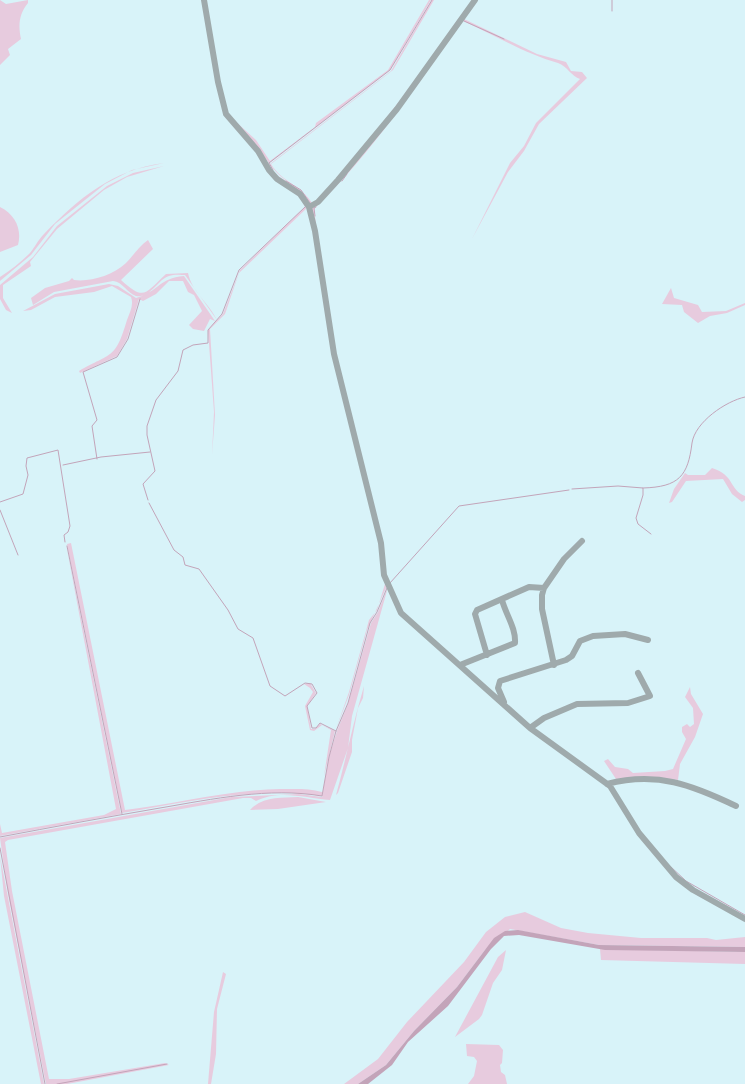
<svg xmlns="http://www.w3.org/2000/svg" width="745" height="1084" font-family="Roboto,sans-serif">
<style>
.green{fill:#e7cbde}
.water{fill:#c3a4b9}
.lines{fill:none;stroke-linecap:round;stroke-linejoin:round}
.stream{stroke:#c3a4b9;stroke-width:1}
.minor{stroke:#9faaac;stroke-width:6}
</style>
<rect width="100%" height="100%" fill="#d8f3f9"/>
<path class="green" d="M0,0L6,4L28,0V3C19,14 18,25 21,39L8,49L10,55L0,65Z
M429,0H431L390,70L269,163L248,135L276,175L298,188L310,204L316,202L385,122L464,11L474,0L397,108L338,179L317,202L310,206L298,191L277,179L269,170L258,150L231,120H234L256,140L270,161L315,127L316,123L388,70Z
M432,0H434L393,70L271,164C282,182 301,185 312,203H310C300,185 281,182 270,164L391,71Z
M464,19L537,54L566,62L571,71L582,72L587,78L539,124L524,151L508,172L472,239L510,163L524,146L536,123L580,79C572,77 567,66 558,63C525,54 495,35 463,21C416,86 372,153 314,209L320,253L310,209L324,197Z
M164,163L132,170L105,184L55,224L31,255L0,281V277C11,270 21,262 30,253C35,247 38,240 44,234C79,198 112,170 164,163Z
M164,166L127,177L104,190L57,229L30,262L31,266L3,285V298L12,313L6,310L0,299V285L33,257L57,226L107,186L133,173Z
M288,185L300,195L308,207L239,273L225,314L210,329L215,415L212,455L214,412L208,330L223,314L240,270L305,207L300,197Z
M0,207C16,215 22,230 18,245L0,252Z
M148,240L153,249L121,280C145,302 145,293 166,274L188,273C192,292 209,303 217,320L185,275C181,275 174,274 169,276C158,279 150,299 136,296C127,293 123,282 113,281L54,292L33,305L31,298L45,288L69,281L72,278L74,280C90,282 112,276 126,263C133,256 139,246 148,240Z
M184,276L215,321L210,319L204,331L193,329L189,325L202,311L194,295L188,292L183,281H169L156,294L143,301L139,299L127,339L117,356L80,373L79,371C112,352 115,360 127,320C130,312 134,305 131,297L112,286L94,292L55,297L31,310L23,311L55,294L109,284L118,286L136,298C158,292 159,278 184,276Z
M671,288L674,298L698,305L702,312L726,311L745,303V305L727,313L710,316L698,323L684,312L682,305L662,304Z
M712,468C735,475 729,490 745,496V500L742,502L732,494L723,479L686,481L672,502L669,503L674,489L685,473L688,475H705Z
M71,543L125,810C177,804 228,790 280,789C294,789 309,788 322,792V796C255,786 187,802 122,813L67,544Z
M66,544L121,814L0,836V824L2,833L104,815L116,809Z
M385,584L387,586L367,630L349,695L336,729L349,692L369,620L377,610Z
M388,587L352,716L348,748L330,800C306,798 279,789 256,801L251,798H243L8,840L5,842L12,891L49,1079H69L165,1063L169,1065L67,1084H46L8,894L0,838L231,797L299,794L322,797L329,757L337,731L348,704L371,623L378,612Z
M310,683L316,693L307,706L311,729H315L320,724L335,731L324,776L331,730L322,725L314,731L310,730L305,706L313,692L310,688L304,684Z
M364,686L363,698L358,708L352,740V752L338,793L336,795C346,759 353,723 364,686Z
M690,687L691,694L703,714L695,737L680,764L678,780L652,777L616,779L604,761L608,759L615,767L628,769L633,773L665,771L673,769L686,739L682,732V727L687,724L690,727L694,724L693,708L685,697Z
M298,797L326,802L278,809L250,810C263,796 281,798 298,797Z
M0,856L44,1084H41L4,896Z
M525,912L561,928L588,933L641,938H707L716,940L745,937V947L599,945L510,929L485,950L457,987L414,1031L386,1065L358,1084H344L378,1059L407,1022L464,962L486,932L505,917Z
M600,949L745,952V964L601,960Z
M506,950L502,970L493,983L482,1015L479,1019L455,1037L498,957Z
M223,972L226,974L217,1009L216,1054L211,1084H208L214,1012Z
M466,1044L499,1045L503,1050L502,1063L500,1065L501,1072L505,1075L507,1084H468L474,1076L477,1061L474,1057L467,1056Z"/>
<path class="water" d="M518,930L599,945L745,947V952L605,950L519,935L504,936L491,949L448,1006L408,1042L392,1065L368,1084H358L386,1065L414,1031L457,987L494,938L505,931Z"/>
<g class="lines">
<path class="stream" d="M612,11V0
M464,21L504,39
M269,163L273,170
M269,163L390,70L432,0
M286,181L301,190L310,203
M342,181L347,174
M315,216L314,208L316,207
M97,459L92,426L97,420L83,372L117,357L128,339L140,299
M63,465L101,457L150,452
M643,488C679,487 688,476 692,443C695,422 726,401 745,397
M572,489L618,486L643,488V495L636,518L638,524L651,534
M148,500L143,484L155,471L147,435V426L156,400L178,371L183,350L193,345L208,343V330L222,314L239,270L305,207
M0,502L23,494L28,475L26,466L27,458L58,450L70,526L68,532L64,535L65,542
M149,503L174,550L183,557L185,565L199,569L228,610L238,629L253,638L270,686L285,696L305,683L312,684L317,693L307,706L312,728H316L320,723L336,731
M0,510L18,555
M67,546L122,814
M390,583L459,506L569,490
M0,837C53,827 107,817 160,808C213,799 269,787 322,796L329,757L336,731L348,703L370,623L377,612L387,588
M0,848L45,1084
M671,867L686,881L745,915
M57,1084L167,1064"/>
<path class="minor" d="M204,0L218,82L226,114L258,151L269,170L277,179L300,194L309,207L315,231L334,354L381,543L384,575L401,613L530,728L610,786L639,833L676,877L693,890L745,919
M309,207L318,202L338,180L397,109L475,0
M487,655L475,614L477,610L529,587L544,588
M460,665L515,643C516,628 506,615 502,600
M554,665L542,609V595L544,588L564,559L582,541
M504,702L498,688L500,681L566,660L572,656L580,641L593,636L625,634L648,640
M530,728L544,718L577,704L628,703L647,697L650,696L638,673
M607,784C657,771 692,785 736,806"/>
</g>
</svg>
